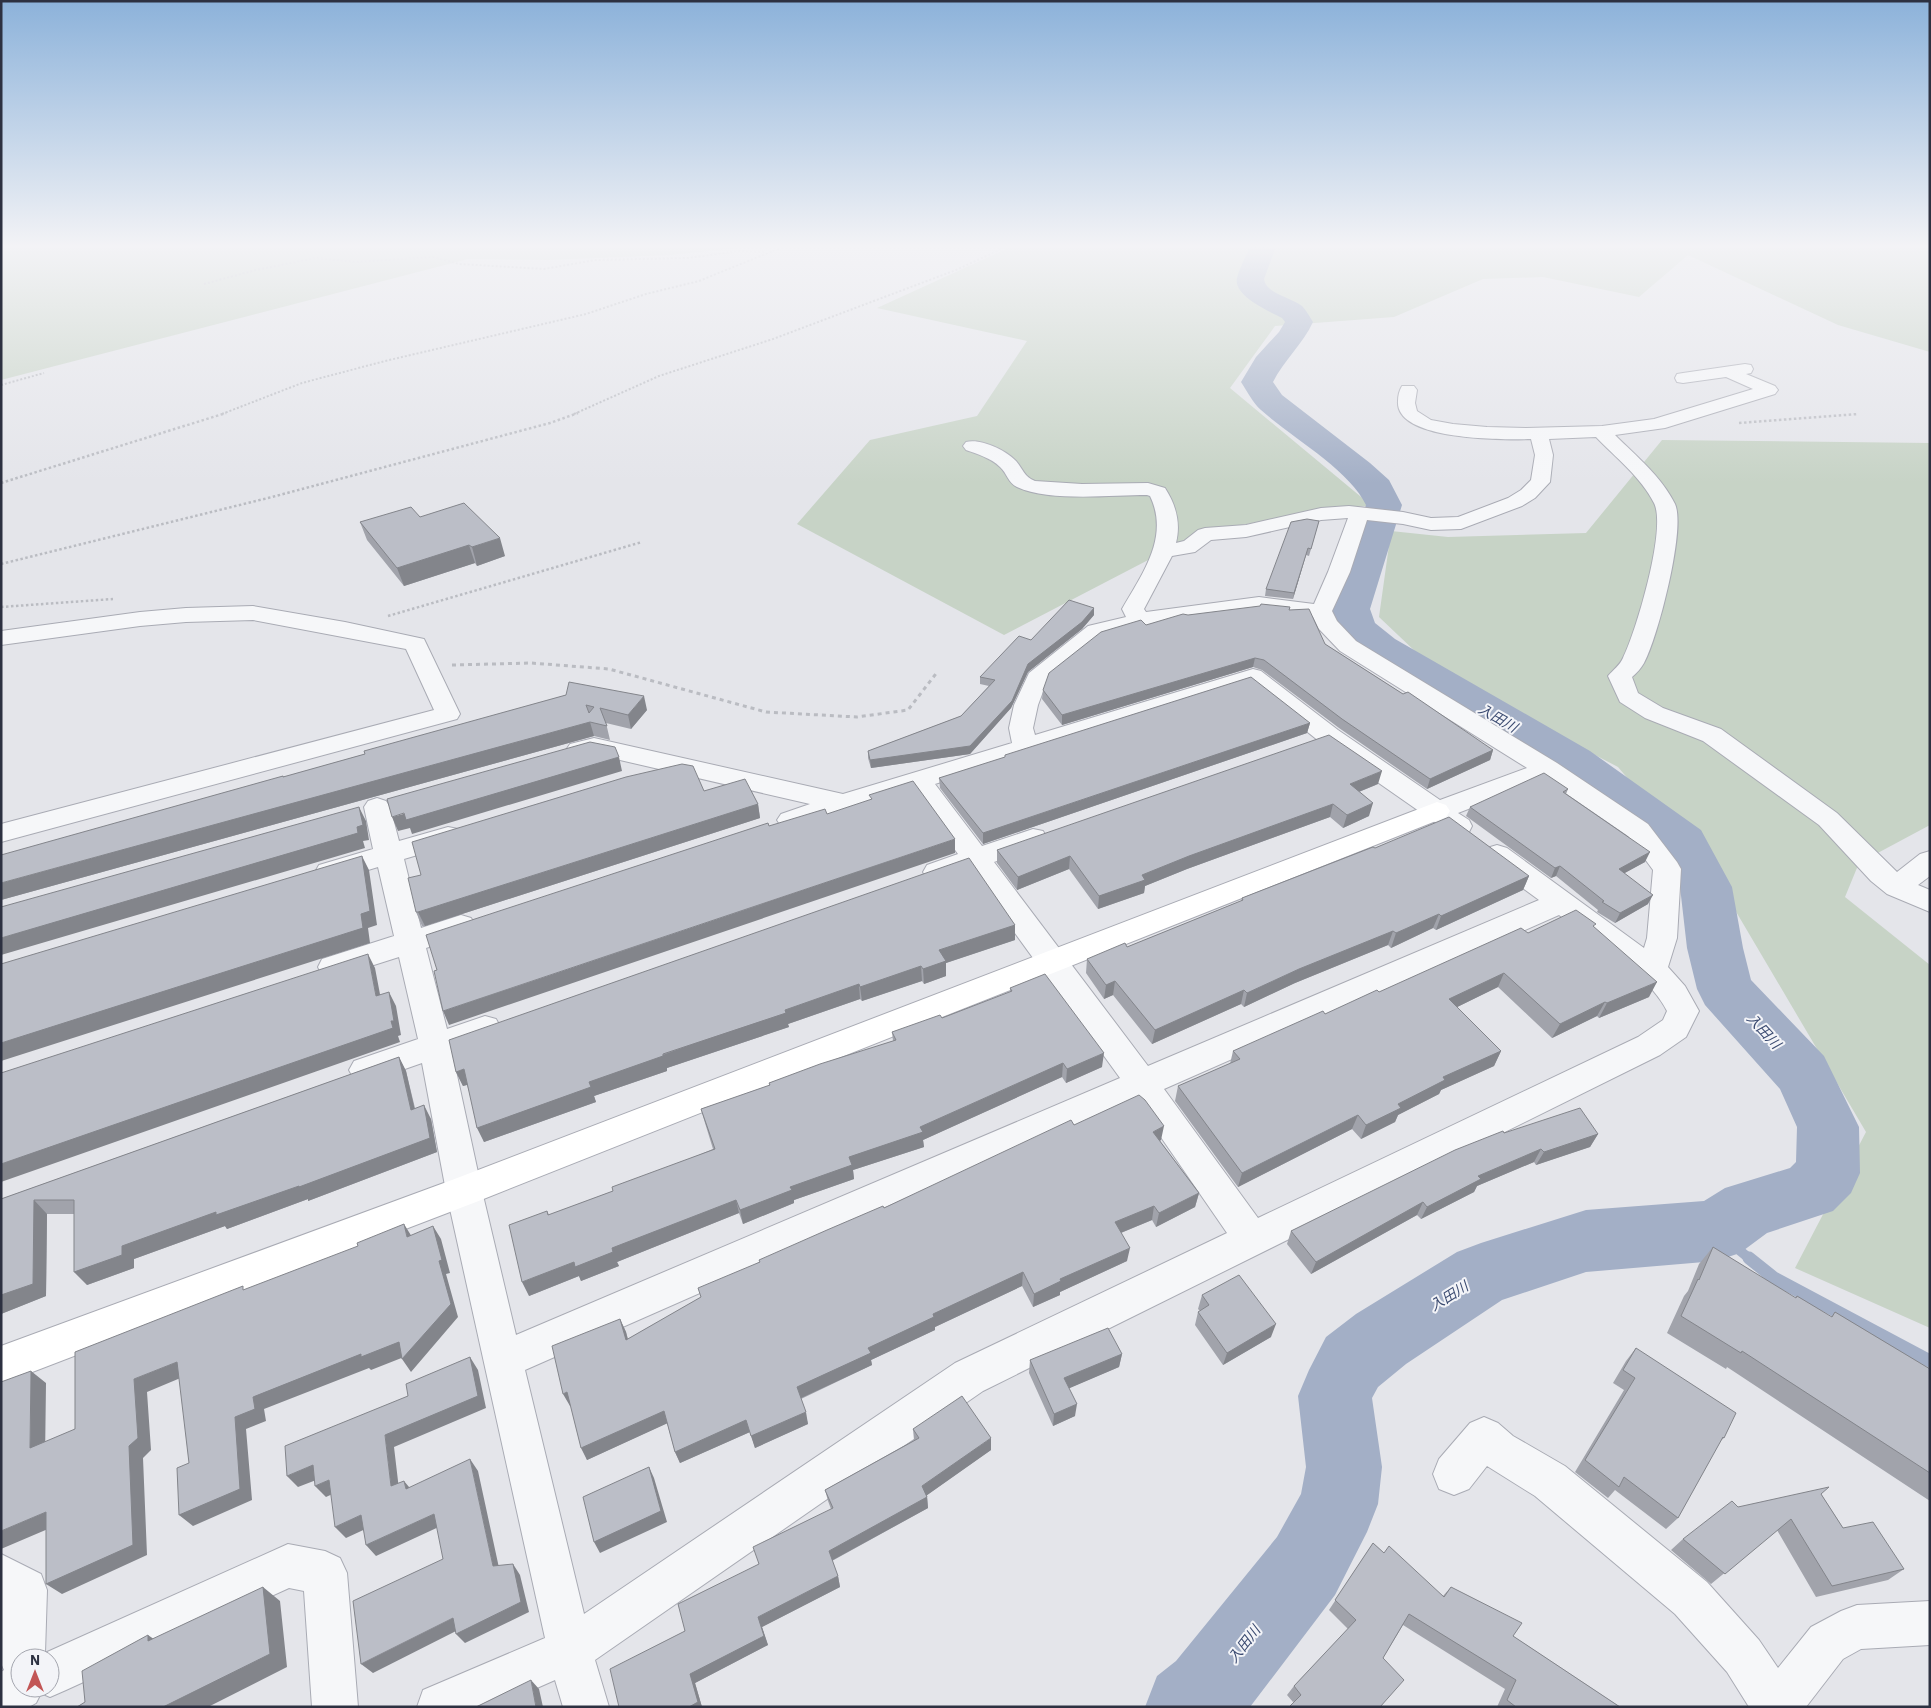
<svg xmlns="http://www.w3.org/2000/svg" width="1931" height="1708" font-family="'IBM Plex Sans','Noto Sans JP',sans-serif">
<style>
.green{fill:#c7d3c6}
.lines{fill:none;stroke-linecap:round;stroke-linejoin:round}
.stream-far1{stroke:#a3afc6;stroke-width:10}
.stream{stroke:#a3afc6;stroke-width:13}
.river{fill:#a3afc6;fill-rule:evenodd}
.street-casing{stroke:#a9abb4;stroke-width:2}
.secondary-casing{stroke:#a9abb4;stroke-width:2}
.path-far2{stroke:#babcc2;stroke-width:2;stroke-dasharray:2 2;stroke-linecap:butt}
.path-far1{stroke:#babcc2;stroke-width:2.5;stroke-dasharray:2.5 2.5;stroke-linecap:butt}
.path{stroke:#babcc2;stroke-width:3;stroke-dasharray:4 4;stroke-linecap:butt}
.street{fill:#f6f7f9;fill-rule:evenodd}
.secondary{fill:#fff;fill-rule:evenodd}
.wall{fill:#a1a3ab}
.shaded-wall{fill:#83858b}
.building{fill:#bbbec7;stroke:#83858b;fill-rule:evenodd}
.labels{text-anchor:middle;dominant-baseline:central;stroke-width:4;stroke-linejoin:round;paint-order:stroke}
.water-label{font-size:14px;font-style:italic;fill:#3b4b71;stroke:#f3f4f8}
</style>
<rect width="100%" height="100%" fill="#e4e5ea"/>
<path class="green" d="M1,244H776L670,255L549,260L468,259L1,380Z
M1017,244H1930V352L1838,325L1688,255L1639,297L1543,277L1483,279L1394,317L1275,326L1230,388L1372,506L1343,507L1202,532L1004,635L797,524L870,440L977,416L1027,341L877,308Z
M1662,440L1930,443V825L1859,863L1845,897L1930,965V1328L1795,1268L1866,1132L1725,893L1618,767L1437,672L1379,617L1391,531L1448,537L1586,533Z"/>
<g class="lines">
<path class="stream-far1" d="M1716,1231L1750,1259"/>
<path class="stream" d="M1749,1258L1774,1278L1930,1361"/>
<path class="river" d="M1251,244H1277L1264,279C1266,294 1291,297 1302,306C1306,310 1310,317 1313,322C1303,344 1284,360 1273,382L1282,395L1370,463L1389,480L1402,505L1370,609L1375,623L1395,639L1590,751L1701,830L1732,887L1743,948L1751,980L1824,1056L1859,1127L1860,1173L1851,1193L1833,1211L1767,1233L1740,1253L1716,1261L1586,1272L1502,1300L1406,1364L1378,1387L1372,1398L1382,1467L1378,1504L1367,1532L1335,1595L1250,1707H1145L1157,1676L1176,1661L1277,1537L1301,1494L1306,1467L1298,1396L1309,1370L1326,1337L1356,1314L1457,1252L1481,1243L1586,1210L1704,1201L1725,1188L1790,1168L1796,1162L1797,1127L1780,1089L1705,1005L1697,989L1687,948L1680,887L1663,853L1556,773L1365,657L1341,637L1335,628L1330,609L1366,505C1350,470 1291,437 1261,410C1253,403 1247,391 1241,382L1256,357L1279,332L1285,322L1282,318C1269,311 1233,296 1237,278C1240,266 1247,255 1251,244Z"/>
<g class="street-casing">
<path id="street" d="M1745,364L1751,365L1753,369L1751,373L1746,374L1775,386L1778,390L1775,394L1665,428L1615,435C1636,456 1662,477 1675,504C1686,528 1658,638 1644,663C1641,668 1637,673 1632,677L1638,693L1663,708L1721,729L1837,813L1897,872L1920,854L1930,851V876L1918,885L1930,890V912L1887,894L1871,881L1819,825L1703,741L1645,718L1620,702L1608,676C1613,670 1620,665 1623,658C1636,632 1667,528 1654,503C1641,477 1615,457 1596,437L1549,439L1553,455L1550,482L1535,498L1522,506L1461,529L1431,530L1403,524L1367,520L1350,572L1332,611L1337,621L1356,641L1557,763L1648,824L1677,862L1681,869L1677,938L1668,967L1685,986L1699,1011L1686,1037L1660,1055L983,1391L595,1660L609,1707H563L555,1680L494,1707H417L423,1690L545,1638L446,1191L422,1063L365,1083L354,1079L349,1070L354,1061L418,1039L399,957L333,978L322,975L318,967L322,959L394,936L378,867L329,882L319,879L315,872L319,865L373,849L364,807L368,801L377,798L386,801L390,807L399,841L448,827L458,829L462,836L458,843L404,859L421,928L461,915L471,918L476,926L471,934L426,948L447,1029L485,1016L496,1019L501,1028L496,1037L452,1052L482,1191L516,1335L1120,1078L970,871L937,882L927,879L923,872L927,865L958,854L913,791L790,829L781,826L777,820L781,814L810,804L594,754L579,758L570,756L566,750L570,744L594,738L843,794L1012,743L1009,728L1014,705L1029,673L1088,626L1126,617L1122,609C1142,574 1170,537 1150,496L1147,495C1111,495 1049,502 1017,487C1008,483 1007,473 1000,467C991,458 977,454 966,450L963,446L966,442C980,438 1006,450 1016,461C1023,469 1024,477 1035,481L1082,484L1148,483L1165,488C1176,505 1181,523 1176,543L1184,541L1198,530L1205,528L1246,525L1321,508L1349,506L1403,512L1431,518L1458,517L1508,498L1521,490L1531,480L1535,455L1531,439C1504,440 1395,441 1398,401C1398,396 1399,391 1402,386H1414L1417,390L1415,403L1417,411L1431,420L1453,424L1487,427L1526,428L1602,426L1654,419L1753,389L1726,377L1683,383L1677,382L1675,378L1677,374L1683,373ZM1348,518L1328,572L1314,604L1259,597L1146,612L1144,609L1172,556L1195,552L1211,540L1246,537L1321,520ZM1259,611L1313,617L1319,629L1340,651L1527,768L1440,800L1338,730L1261,671L1253,669L1035,735L1033,728L1038,705L1047,681L1104,636L1140,627ZM1249,685L1320,742L1449,832L1459,835L1469,832L1472,826L1469,820L1458,813L1545,779L1628,836L1653,870L1647,938L1644,948L1507,848L1497,845L1487,848L1483,855L1487,862L1539,900L1148,1066L994,862L1043,845L1047,838L1043,831L1033,829L982,846L935,784ZM1559,915C1593,941 1648,973 1667,1011L1663,1020L1638,1037L1258,1218L1164,1089ZM1136,1101L1227,1233L955,1363L584,1614L525,1370Z
M253,606L345,622L424,639L460,714L457,719L1,842V824L434,710L406,649L253,620L186,622L140,626L1,645V631L140,612L186,608Z
M1484,1417L1498,1423L1513,1436L1565,1466L1707,1582L1759,1640L1778,1668L1811,1627L1841,1611L1857,1605L1930,1601V1645L1861,1649L1843,1659L1806,1707H1749L1727,1672L1675,1614L1535,1496L1487,1466L1469,1489L1454,1495L1439,1489L1433,1474L1439,1459L1470,1423Z
M288,1544L325,1551L340,1558L347,1573L358,1707H312L304,1591L289,1588L66,1690L50,1697L41,1693L36,1703L29,1707H1V1672L4,1670L1,1663V1554L41,1574L47,1590L45,1653ZM20,1658H50V1688H20Z"/>
</g>
<g class="secondary-casing">
<path id="secondary" d="M1437,802L1446,805L1450,811L1446,817L476,1202L1,1384V1346L452,1180Z"/>
</g>
<path class="path-far2" d="M204,284L256,270L316,258L356,262L433,257L459,264L544,269L595,260L688,258L739,251L766,252
M1,385L44,373
M222,414L302,383L385,361L586,314L646,294L699,281L790,244
M574,414L659,376L773,339L956,270L1012,244
M1854,414H1858"/>
<path class="path-far1" d="M1739,423L1858,414
M1,483L226,413
M1,564L272,497L550,423L578,413
M1,607L113,599
M388,616L642,542"/>
<path class="path" d="M452,665L531,663L609,669L766,712L857,717L908,710L938,671"/>
<use href="#street" class="street"/>
<use href="#secondary" class="secondary"/>
</g>
<path class="wall" d="M420,517L505,556L477,566L475,563L404,586L367,540L360,522Z
M1319,521L1309,556L1306,555L1293,599L1265,596L1266,589Z
M1094,608V615L1082,629L1028,672L1011,708L970,754L871,768L868,758V751L961,716L989,686L980,684V677L1031,640Z
M1289,609L1325,644L1403,694L1493,750L1490,760L1427,789L1339,728L1262,670L1253,667L1062,725L1042,699L1043,690L1146,625L1188,615Z
M566,695L647,710L631,729L606,723L610,740L594,736L1,900L283,776L284,777L365,754Z
M1310,723L1307,733L983,844L940,788L939,778L1005,758V755Z
M1378,784L1359,792L1369,816L1343,828L1330,817L1187,869L1145,886L1144,893L1098,909L1069,869L1017,890L997,863V850Z
M1568,789L1566,794L1645,862L1624,873L1648,904L1615,923L1597,912L1598,910L1556,876L1551,878L1466,816L1470,807Z
M704,791L758,804L760,818L425,926H422L416,912Z
M1375,848L1529,876L1523,890L1436,930L1433,928L1391,948L1388,945L1295,983L1244,1007L1241,1004L1152,1044L1113,995L1104,999L1086,973L1087,959L1127,947L1241,901L1242,898Z
M1015,925V940L946,963V976L924,984L922,981L862,1001L860,999L788,1024L789,1027L667,1068V1071L594,1096L596,1102L484,1142L467,1085L463,1086L456,1072Z
M1594,927L1649,997L1599,1018L1597,1016L1552,1038L1498,987L1457,1007L1501,1051L1494,1066L1441,1090L1439,1094L1398,1115L1395,1122L1361,1139L1352,1129L1238,1187L1175,1101L1178,1086L1230,1064L1233,1051L1528,933Z
M1010,988L1102,1067L1066,1083L1062,1077L923,1140L924,1147L853,1170L854,1179L794,1200V1203L743,1224L739,1213L617,1262L619,1266L581,1281L579,1276L529,1296L547,1211L549,1215L613,1191L713,1149L705,1123L701,1109L769,1086V1083L893,1041L892,1032L942,1018L1010,992Z
M399,1057L406,1071L415,1108L431,1119L437,1152L308,1201V1199L227,1229L225,1226L134,1259V1268L87,1285L74,1214H47L46,1296L1,1314V1199Z
M1074,1125L1161,1140L1160,1141L1199,1193L1195,1207L1156,1227L1152,1220L1121,1233L1127,1261L1060,1292V1295L1033,1307L1022,1286L935,1327V1330L871,1360L872,1365L801,1399L808,1424L755,1448L750,1432L680,1463L675,1452L667,1423L587,1460L571,1406H570L620,1319L626,1332L628,1339L700,1298L759,1262Z
M1504,1133L1598,1134L1590,1147L1536,1165L1534,1162L1477,1186L1474,1192L1421,1219L1417,1215L1311,1274L1287,1244L1291,1231Z
M1713,1247L1795,1298L1797,1296L1831,1317L1835,1312L1930,1369V1501L1727,1367L1726,1369L1667,1333L1684,1296L1688,1291L1699,1264Z
M1202,1295L1271,1337L1223,1365L1195,1325L1198,1312L1200,1311L1198,1309Z
M1636,1348L1724,1438L1719,1442L1678,1518L1666,1529L1615,1490L1608,1498L1575,1472L1624,1390L1613,1383L1626,1361Z
M1122,1354L1119,1367L1069,1388L1075,1416L1053,1426L1029,1373L1030,1360Z
M913,1429L991,1450L927,1495L928,1508L832,1561L838,1576L840,1587L762,1627L768,1645L695,1683L702,1707H619L685,1631L831,1509L828,1501L825,1490L914,1440Z
M1821,1494L1843,1528L1904,1569L1888,1580L1816,1597L1777,1530L1711,1584L1671,1550L1683,1539L1738,1507Z
M1373,1543L1384,1553L1443,1596L1451,1587L1513,1636L1620,1707H1497L1505,1689L1403,1625L1383,1658L1293,1702L1287,1695L1294,1686L1348,1629L1329,1610Z"/>
<path class="shaded-wall" d="M500,538L505,556L477,566L472,547Z
M469,545L475,563L404,586L397,568Z
M1308,548L1306,555L1293,599L1294,593Z
M1094,608V615L1082,629L1028,672L1011,708L970,754L871,768L870,760L970,746L1028,664Z
M1255,658L1253,667L1062,725V715Z
M644,696L647,710L631,729L628,715Z
M590,722L594,736L1,900V883Z
M1310,723L1307,733L983,844V833Z
M1493,750L1490,760L1427,789L1430,779Z
M619,757L622,771L412,834L410,828L398,831L392,817Z
M1382,771L1378,784L1346,797L1350,784Z
M1373,803L1369,816L1343,828L1347,815Z
M758,804L760,818L425,926L418,912Z
M1333,804L1330,817L1187,869L1145,886L1144,893L1098,909L1099,896L1142,875L1189,856Z
M359,807L366,821L369,840L363,841L365,848L1,955V938L357,827Z
M955,839V853L449,1025L443,1011Z
M1650,852L1645,862L1614,879L1619,869Z
M362,856L369,870L377,925L368,928L370,943L1,1061V1043L361,914Z
M1070,856L1069,869L1017,890L1018,877Z
M1560,866L1556,876L1551,878L1555,868Z
M1529,876L1523,890L1436,930L1441,916Z
M1653,895L1648,904L1615,923L1620,913Z
M1439,914L1433,928L1391,948L1396,933Z
M1015,925V940L946,963V976L924,984L923,969L939,950Z
M1393,931L1388,945L1295,983L1244,1007L1247,993L1299,969Z
M368,954L375,968L383,1010L376,996Z
M921,966L922,981L862,1001L860,987Z
M1504,973L1498,987L1443,1014L1449,999Z
M1115,981L1113,995L1104,999L1106,985Z
M1657,982L1649,997L1599,1018L1607,1003Z
M859,984L860,999L788,1024L789,1027L667,1068V1071L594,1096L596,1102L484,1142L477,1128L589,1082L785,1010Z
M1244,990L1241,1004L1152,1044L1155,1030Z
M389,992L396,1006L401,1035L398,1036L400,1042L1,1182V1164L391,1021Z
M1605,1002L1597,1016L1552,1038L1560,1024Z
M1501,1051L1494,1066L1441,1090L1439,1094L1398,1115L1395,1122L1361,1139L1366,1125L1398,1104L1443,1077Z
M1104,1053L1102,1067L1066,1083L1067,1069Z
M399,1057L406,1071L418,1124L411,1110Z
M1063,1063L1062,1077L923,1140L924,1147L853,1170L854,1179L794,1200V1203L743,1224L740,1210L790,1187L849,1157L920,1127Z
M464,1069L470,1084L463,1086L456,1072Z
M424,1105L431,1119L437,1152L308,1201V1199L227,1229L225,1226L134,1259V1268L87,1285L74,1272L122,1246Z
M1358,1115L1352,1129L1238,1187L1242,1173Z
M1164,1126L1161,1140L1150,1146L1153,1132Z
M1598,1134L1590,1147L1536,1165L1544,1152Z
M1541,1149L1534,1162L1477,1186L1474,1192L1421,1219L1427,1207L1478,1176Z
M1199,1193L1195,1207L1156,1227L1159,1213Z
M34,1200L47,1214L46,1296L1,1314V1295Z
M736,1200L739,1213L617,1262L619,1266L581,1281L579,1276L529,1296L522,1282Z
M1423,1202L1417,1215L1311,1274L1316,1262Z
M1154,1206L1152,1220L1113,1236L1115,1222Z
M404,1224L412,1237H407Z
M433,1226L441,1239L450,1273L446,1274L458,1317L411,1372L402,1359L404,1357L371,1370L369,1368L264,1409L266,1421L246,1429L252,1500L193,1526L179,1515L235,1417L253,1397L439,1261Z
M1130,1248L1127,1261L1060,1292V1295L1033,1307L1034,1294L1060,1279Z
M1023,1272L1022,1286L935,1327V1330L871,1360L872,1365L799,1399L797,1387L868,1348L933,1314Z
M620,1319L626,1332L631,1353L626,1340Z
M1276,1324L1271,1337L1223,1365L1227,1353Z
M1122,1354L1119,1367L1063,1391L1064,1378Z
M470,1357L478,1370L486,1408L394,1447L400,1498L391,1486L385,1435Z
M177,1362L190,1374L147,1392L151,1450L143,1458L147,1555L62,1594L46,1584L129,1446L134,1379Z
M31,1371L46,1383L45,1460L30,1448Z
M567,1392L574,1405L570,1406L563,1394Z
M1077,1404L1075,1416L1053,1426L1054,1414Z
M664,1411L668,1423L587,1460L581,1448Z
M806,1412L808,1424L755,1448L751,1436Z
M746,1420L750,1432L680,1463L675,1452Z
M991,1438V1450L923,1498L922,1486Z
M470,1459L478,1471L501,1577L493,1566Z
M313,1465L324,1477L298,1487L287,1476Z
M649,1467L654,1478L667,1522L600,1553L594,1542Z
M329,1480L339,1491L326,1497L315,1486Z
M404,1481L414,1493L406,1489Z
M927,1497L928,1508L831,1561L829,1551Z
M46,1512L62,1523L1,1549V1531Z
M434,1514L443,1525L376,1556L366,1545Z
M361,1515L372,1526L346,1538L335,1527Z
M513,1564L520,1575L529,1612L465,1643L456,1634Z
M838,1576L840,1587L762,1627L768,1645L695,1683L702,1707H689L690,1674L758,1617Z
M263,1587L280,1601L287,1667L208,1707H163Z
M453,1618L462,1628L373,1673L361,1664Z
M148,1635L168,1649L148,1641Z
M531,1680L539,1689L543,1707H536Z"/>
<path class="building" d="M464,503L500,538L472,547L469,545L397,568L360,522L411,507L420,517Z
M1307,519L1319,521L1311,549L1308,548L1294,593L1266,589L1291,522Z
M1069,600L1094,608L1082,622L1028,664L1012,701L970,746L870,760L868,751L961,716L995,680L980,677L1019,636L1031,640Z
M1261,604L1290,607L1289,610L1309,609L1325,644L1403,694L1408,692L1493,750L1430,779L1342,719L1264,660L1255,658L1062,715L1043,690L1049,673L1101,632L1141,620L1146,625L1183,614L1188,615L1260,606Z
M1251,677L1310,723L983,833L939,778L1005,757V755Z
M569,682L644,696L628,715L600,708L607,726L590,722L1,883V855L283,776V777L365,754L364,751L566,695ZM586,705L594,707L589,713Z
M1329,735L1382,771L1350,784L1373,803L1347,815L1333,804L1189,856L1142,875L1145,880L1099,896L1070,856L1018,877L997,850Z
M590,742L615,747L619,757L406,820L404,813L392,817L387,799Z
M682,764L693,766L704,791L745,779L758,804L418,912H416L408,878L421,875L412,842L626,777Z
M1544,773L1568,789L1563,792L1650,852L1619,869L1653,895L1620,913L1602,902L1604,901L1560,866L1555,868L1470,807Z
M913,781L955,839L443,1011L434,971L437,970L426,935L768,823L769,826L825,809L827,814L872,799L869,795Z
M359,807L363,825L357,827L358,833L1,938V907Z
M1449,817L1529,876L1441,916L1439,914L1396,933L1393,931L1299,969L1247,993L1244,990L1155,1030L1115,981L1106,985L1087,959L1125,943L1127,947L1243,900L1242,898L1373,847L1375,848Z
M362,856L370,911L361,914L363,928L1,1043V964Z
M969,858L1015,925L939,950L946,961L923,969L921,966L860,987L859,984L785,1010L786,1013L663,1054V1056L589,1082L591,1087L477,1128L464,1069L456,1072L449,1040Z
M1576,910L1596,924L1593,926L1657,982L1607,1003L1605,1002L1560,1024L1504,973L1449,999L1501,1051L1443,1077L1445,1080L1398,1104L1401,1108L1366,1125L1358,1115L1242,1173L1178,1086L1240,1059L1233,1051L1323,1011L1325,1014L1377,990L1379,992L1521,928L1528,933Z
M368,954L376,996L389,992L394,1021H391L393,1028L1,1164V1073Z
M1045,974L1104,1053L1067,1069L1063,1063L920,1127L923,1132L849,1157L852,1165L790,1187L792,1190L740,1210L736,1200L612,1248L613,1252L575,1267L574,1262L522,1282L509,1225L547,1211L548,1215L613,1191L612,1187L715,1149L701,1109L770,1085L769,1083L820,1064L896,1040L892,1032L940,1015L942,1018L1012,991L1010,988Z
M399,1057L411,1110L424,1105L430,1138L299,1187V1186L216,1215V1212L122,1246V1255L74,1272V1200H34L33,1284L1,1295V1199Z
M1139,1095L1145,1100L1164,1126L1153,1132L1199,1193L1159,1213L1154,1206L1115,1222L1130,1248L1060,1279L1061,1281L1034,1294L1023,1272L933,1314L934,1317L868,1348L871,1353L797,1387L806,1412L751,1436L746,1420L675,1452L664,1411L581,1448L567,1392L563,1394L552,1346L620,1319L626,1340L701,1297L698,1288L760,1262L759,1260L827,1230L883,1206L884,1208L1071,1120L1074,1125Z
M1580,1108L1598,1134L1544,1152L1541,1149L1478,1176L1481,1179L1427,1207L1423,1202L1316,1262L1291,1231L1455,1150L1503,1131L1504,1133Z
M404,1224L407,1237L433,1226L442,1260L439,1261L451,1304L402,1359L399,1342L361,1357V1354L253,1397L255,1409L235,1417L240,1489L179,1515L177,1468L189,1463L177,1362L134,1379L138,1438L129,1446L133,1545L46,1584V1512L1,1531V1382L31,1371L30,1448L75,1429V1352L243,1286V1290L358,1246L357,1243Z
M1713,1247L1796,1298L1797,1296L1832,1317L1835,1312L1930,1369V1473L1742,1351L1741,1353L1681,1316L1698,1279L1699,1280Z
M1239,1275L1276,1324L1227,1353L1198,1312L1209,1305L1202,1295Z
M1108,1328L1122,1354L1064,1378L1077,1404L1054,1414L1030,1360Z
M1636,1348L1736,1413L1724,1438L1723,1437L1678,1518L1624,1477L1619,1487L1585,1460L1635,1378L1623,1370Z
M470,1357L478,1396L385,1435L391,1486L404,1481L406,1489L470,1459L493,1566L513,1564L521,1602L456,1634L453,1618L361,1664L353,1601L443,1559L434,1514L366,1545L361,1515L335,1527L329,1480L315,1486L313,1465L287,1476L285,1446L408,1396L406,1384Z
M962,1396L991,1438L922,1486L927,1497L829,1551L838,1576L758,1617L764,1636L690,1674L698,1702L689,1707H619L610,1669L685,1631L678,1604L759,1564L753,1547L833,1508L825,1490L919,1438L913,1429Z
M649,1467L661,1511L594,1542L583,1497Z
M1829,1487L1821,1494L1843,1528L1873,1522L1904,1569L1832,1586L1791,1519L1725,1574L1683,1539L1732,1501L1738,1507Z
M1373,1543L1384,1553L1389,1546L1444,1597L1451,1587L1522,1623L1513,1636L1620,1707H1516L1507,1700L1516,1680L1409,1614L1383,1658L1404,1680L1380,1707H1289L1301,1695L1294,1686L1356,1620L1335,1600Z
M263,1587L270,1654L163,1707H77L85,1702L82,1671L148,1635V1641Z
M531,1680L536,1707H476Z"/>
<linearGradient id="sky" x2="0" y2="1"><stop stop-color="#8cb2da"/><stop offset="0.51" stop-color="#f3f3f6"/><stop offset="1" stop-color="#f3f3f6" stop-opacity="0"/></linearGradient>
<rect width="1931" height="483" fill="url(#sky)"/>
<g class="labels">
<g class="water-label">
<text transform="translate(1498 718) rotate(30)">入田川</text>
<text transform="translate(1764 1031) rotate(47)">入田川</text>
<text transform="translate(1449 1296) rotate(-32)">入田川</text>
<text transform="translate(1244 1644) rotate(-52)">入田川</text>
</g>
</g>
<rect width="1931" height="1708" fill="none" stroke="#2d3141" stroke-width="5"/>
<g transform="translate(35 1673)"><circle r="24" fill="#f3f4f8" stroke="#a4a6af"/>
<path d="M0-4L9 19L0 12L-9 19Z" fill="#c25656"/>
<text y="-8" font-size="14" font-weight="bold" text-anchor="middle" fill="#2d3141">N</text>
</g>
</svg>
